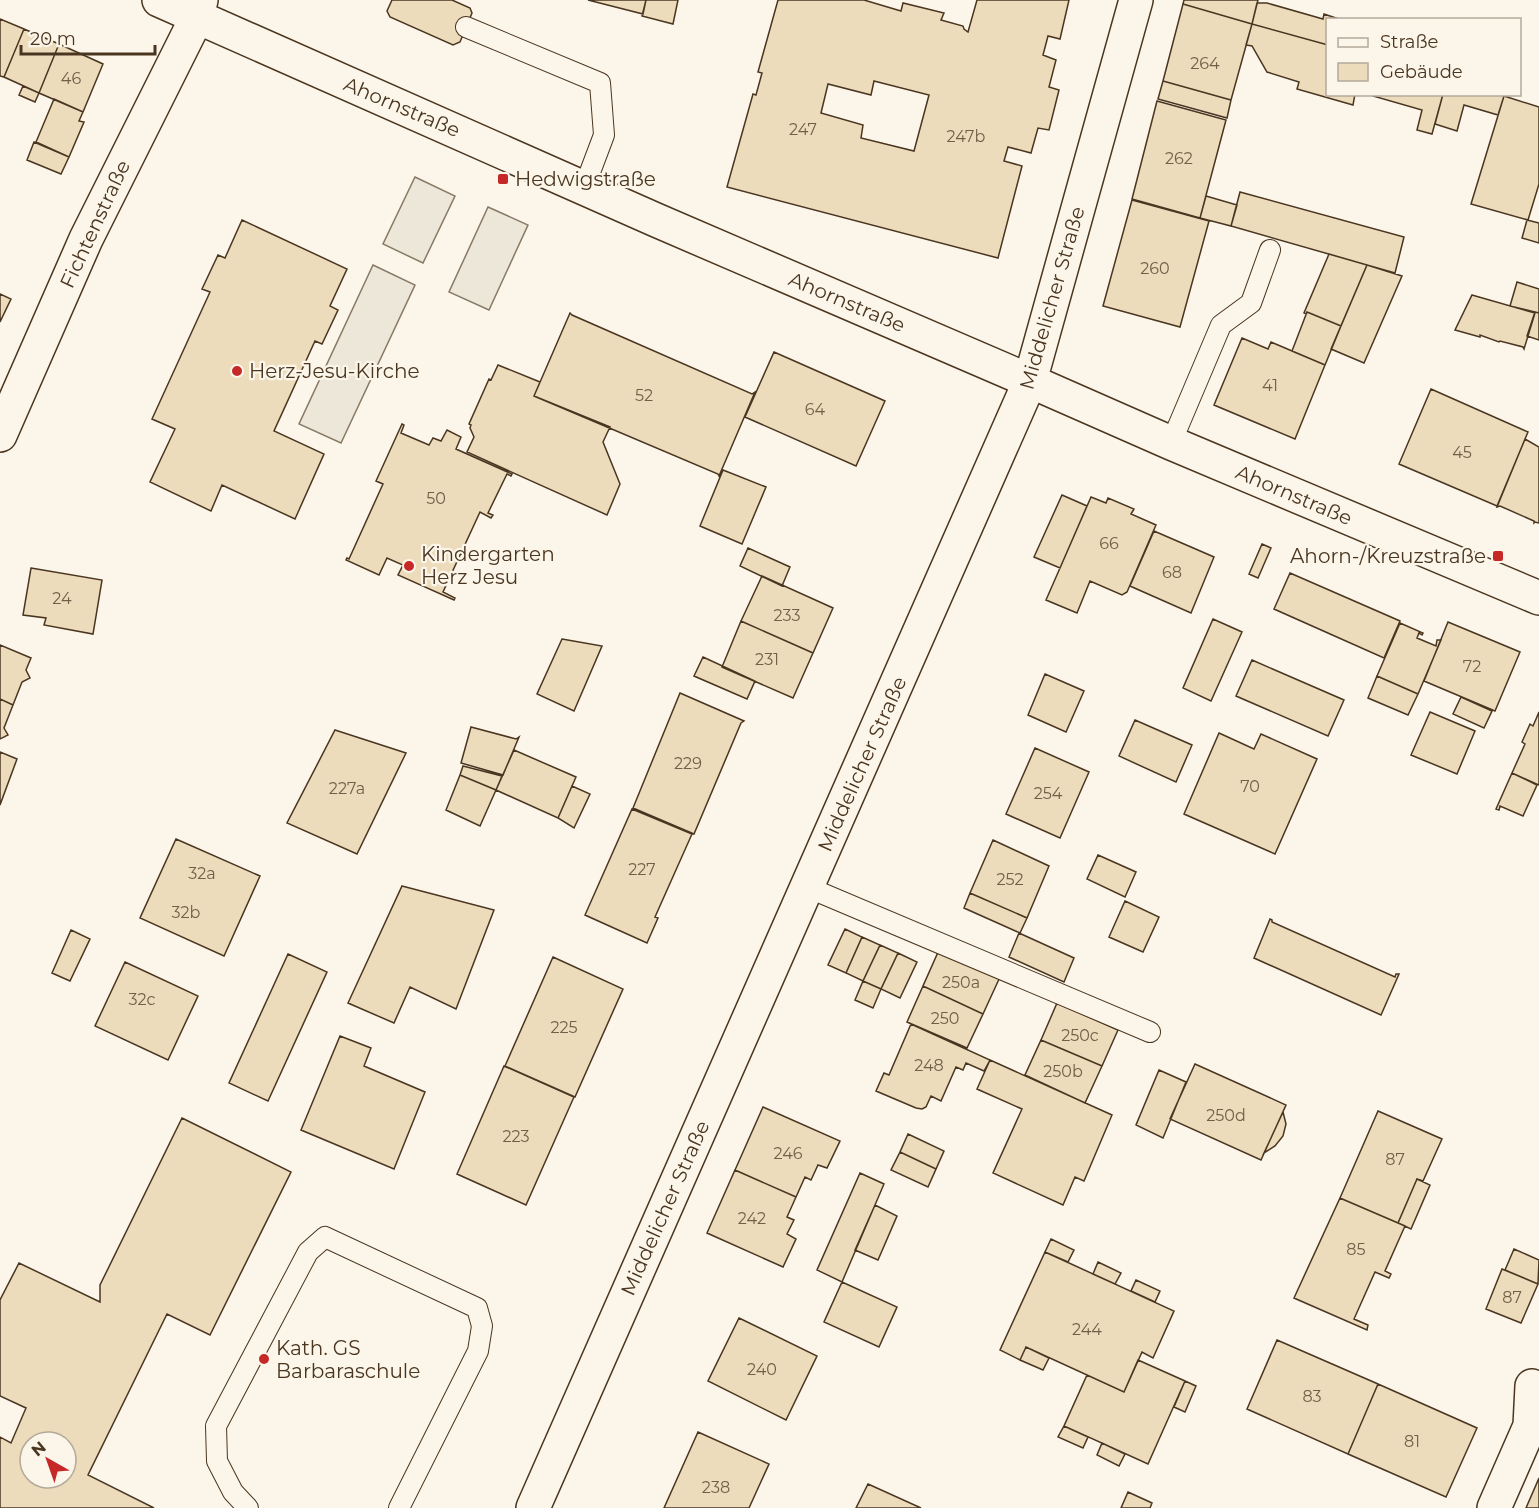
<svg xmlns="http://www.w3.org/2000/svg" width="1539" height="1508" font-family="Montserrat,sans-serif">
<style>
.parking{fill:#ede7d9;stroke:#887966;stroke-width:1.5}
.building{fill:#ecdcbc;stroke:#4a3520;stroke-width:1.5;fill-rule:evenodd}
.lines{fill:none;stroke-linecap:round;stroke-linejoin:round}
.service-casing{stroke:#4a3520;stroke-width:22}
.minor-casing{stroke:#4a3520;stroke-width:36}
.tertiary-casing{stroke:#4a3520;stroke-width:36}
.service{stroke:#fbf6e9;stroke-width:20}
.minor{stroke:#fbf6e9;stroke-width:33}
.tertiary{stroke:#fbf6e9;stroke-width:33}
.poi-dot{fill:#c62828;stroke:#fbf6e9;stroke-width:2}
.labels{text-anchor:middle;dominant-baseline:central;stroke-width:4.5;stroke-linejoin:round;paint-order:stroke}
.number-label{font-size:16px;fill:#725f47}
.street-label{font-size:20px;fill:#4a3520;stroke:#fbf6e9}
.poi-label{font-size:20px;fill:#4a3520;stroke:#fbf6e9;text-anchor:start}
</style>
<rect width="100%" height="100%" fill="#fbf6e9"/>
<path class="parking" d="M415,177L455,196L423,263L383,244Z
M488,207L528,225L489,310L449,292Z
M373,265L415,285L341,443L299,424Z"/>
<path class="building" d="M392,0H452L470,8L472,13L460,42L453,45L390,17L387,11Z
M588,0H646L643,14Z
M646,0H678L673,24L642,16Z
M778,0H864L901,11L903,3L944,13L941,20L963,26L964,29L968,32L977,0H1069L1060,39L1048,36L1043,55L1056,60L1049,87L1059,90L1049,130L1038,128L1031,153L1008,147L1004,161L1022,166L998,258L727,187L753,94L756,95L762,73L758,72ZM874,81L929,95L914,151L861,138L863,125L821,113L828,84L871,95Z
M1184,0H1258L1252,24L1183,4Z
M1257,3H1267L1323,19L1324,14L1342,20H1328V45L1252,24Z
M1183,4L1252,24L1231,100L1163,81Z
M0,19L24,29L4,77L0,76Z
M1252,24L1328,45V94H1355L1353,105L1297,89L1299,82L1267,72L1252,46L1246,45Z
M24,29L59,44L39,93L4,77Z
M59,44L103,64L83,112L39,93Z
M1163,81L1231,100L1227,118L1158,99Z
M23,86L39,93L35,102L19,95Z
M1373,94H1443L1432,134L1417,130L1422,110L1373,96Z
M1443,94H1499L1504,96L1498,115L1464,105L1457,131L1435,124Z
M1504,96L1539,107V184L1528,220L1471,204Z
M54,99L83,112L79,121L84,122L69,157L36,142Z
M1157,101L1226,120L1200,218L1132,199Z
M34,142L69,157L61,174L27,160Z
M1240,192L1404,237L1395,273L1231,226Z
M1206,196L1237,205L1231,226L1200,218Z
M1132,200L1209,221L1180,327L1103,306Z
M242,220L347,269L330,306L338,310L322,344L315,341L274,431L324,454L295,519L222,485L211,511L150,482L175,429L152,419L210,292L202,289L218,255L225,258Z
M1527,220L1539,223V243L1522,238Z
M1329,254L1367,265L1341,326L1307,312L1306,314L1304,313Z
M1367,265L1402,276L1364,363L1331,349Z
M1517,282L1539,289V313L1510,306Z
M0,294L11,299L0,322Z
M1472,295L1535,313L1524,349L1523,347L1500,341L1499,342L1480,335V337L1455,330Z
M1307,312L1341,326L1325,365L1292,351Z
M1535,312L1539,313V340L1527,336Z
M570,313L572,315L752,394L755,392L719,476L718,474L534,396Z
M1242,338L1268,349L1271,342L1325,365L1295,439L1214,405Z
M774,352L885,401L856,466L745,417Z
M498,365L540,382L534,396L610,427L603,442L620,484L607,515L467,452L474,437L470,428L471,425L469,424L489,379L491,380Z
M1431,389L1528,432L1497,506L1399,464Z
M402,424L404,425L401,433L429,445L433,438L441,441L447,430L461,437L456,449L512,474L511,476L507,474L488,513L493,515L491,518L480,512L462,551L474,557L473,559L461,553L443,592L455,598L454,600L398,575L403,565L387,558L379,575L346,560L347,558L349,559L383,484L376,481Z
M1525,439L1539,447V523L1535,522L1534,523V521L1500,506L1497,507Z
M723,470L766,487L742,544L700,526Z
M1062,495L1087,506L1060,568L1034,557Z
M1091,497L1106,503L1108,498L1134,509L1131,514L1156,525L1127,592L1122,595L1090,581L1077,613L1046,600Z
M1154,531L1214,557L1191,613L1130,586Z
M1262,544L1271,548L1258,578L1249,574Z
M748,548L790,567L782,586L740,566Z
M31,568L102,580L93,634L44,625L46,618L23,615Z
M1290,573L1400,621L1384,658L1274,609Z
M762,576L833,608L813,653L741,621Z
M1213,619L1242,632L1211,701L1183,688Z
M741,621L813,653L793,698L722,667Z
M1448,622L1520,652L1495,711L1424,681Z
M1400,623L1423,633L1422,635L1419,633L1417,638L1436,646L1437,640H1441L1418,694L1377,676Z
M562,639L602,646L574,711L537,694Z
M0,645L31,658L26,670L30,678L22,682L13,705L0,699Z
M703,657L755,681L747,699L694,676Z
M1252,660L1344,700L1328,736L1236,696Z
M1045,674L1084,691L1066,732L1028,715Z
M1377,676L1418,694L1408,715L1368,698Z
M680,693L744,721L741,723L694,834L633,808Z
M1461,697L1492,711L1484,728L1453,714Z
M0,699L13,705L4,728L8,735L0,739Z
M1430,712L1475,731L1457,774L1411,755Z
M1539,712V785L1512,773L1525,744L1522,742L1530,724L1533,726Z
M1135,720L1192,745L1176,782L1119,756Z
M471,727L516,739L519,737L503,775L461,763Z
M335,730L406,753L357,854L287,823Z
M1219,733L1254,749L1261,734L1317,759L1275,854L1184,814Z
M1035,748L1089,772L1060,838L1006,814Z
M514,750L576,777L558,818L496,790Z
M0,752L17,759L0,805Z
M463,766L502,776L496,790L460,775Z
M1512,773L1537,785L1523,816L1500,806L1499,810L1496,809Z
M460,775L496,790L480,826L446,810Z
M572,786L590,794L574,828L558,818Z
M632,809L692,834L655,917L658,918L647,943L585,915Z
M176,839L260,876L224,956L140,918Z
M993,840L1049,866L1027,918L970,893Z
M1098,855L1136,872L1125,897L1087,879Z
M402,886L494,910L456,1009L410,987L394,1023L348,1003Z
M970,893L1027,918L1020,933L964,908Z
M1125,901L1159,917L1143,952L1109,937Z
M1270,919L1272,920V922L1395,977L1396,974H1399L1381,1015L1254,958Z
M845,929L862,937L846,973L828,965Z
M71,930L90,939L70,981L52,973Z
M1019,933L1074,958L1064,982L1009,957Z
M862,937L880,945L863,981L846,973Z
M880,945L898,953L881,989L863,981Z
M939,950L1000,977L983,1014L923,986Z
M898,953L917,962L900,998L881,989Z
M288,954L327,972L268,1101L229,1083Z
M553,957L623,989L575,1097L505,1066Z
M125,962L198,996L168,1060L95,1026Z
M863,981L881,989L873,1008L855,1000Z
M923,986L983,1014L967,1048L907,1022Z
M1057,1003L1118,1030L1102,1066L1041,1040Z
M911,1024L990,1060L984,1071L966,1063L963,1070L956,1067L941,1101L931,1096L926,1107L922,1109L916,1108L876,1091L884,1073L889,1075Z
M340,1036L371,1048L364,1066L425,1092L394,1169L301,1130Z
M1041,1040L1102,1066L1085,1103L1025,1075Z
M990,1060L1112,1115L1084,1181L1075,1177L1063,1205L993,1173L1022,1109L977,1089Z
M1195,1064L1286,1105L1261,1160L1170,1119Z
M504,1066L574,1097L526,1205L457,1174Z
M1159,1070L1186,1082L1163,1138L1136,1125Z
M763,1107L840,1141L827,1168L818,1165L811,1180L805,1177L796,1197L735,1170Z
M1378,1111L1442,1139L1423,1181L1417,1179L1398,1223L1340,1198Z
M1283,1112L1286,1124L1283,1136L1275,1146L1264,1153Z
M182,1118L291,1172L210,1335L167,1314L88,1475L154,1508H0V1437L11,1443L26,1408L0,1396V1300L19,1263L100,1302V1285ZM30,1442H66V1478H30Z
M908,1134L944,1151L936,1169L900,1152Z
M900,1152L936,1169L928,1187L891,1170Z
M735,1170L796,1197L787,1217L794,1220L787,1234L796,1239L783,1267L707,1233Z
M860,1173L884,1184L842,1282L817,1270Z
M1417,1179L1430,1185L1411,1229L1398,1223Z
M1340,1198L1405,1226L1385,1271L1391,1274L1389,1278L1375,1272L1354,1319L1368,1325L1367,1330L1294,1298Z
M875,1205L897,1216L878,1260L855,1250Z
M1051,1239L1074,1250L1068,1262L1045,1252Z
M1514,1249L1539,1260L1538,1284L1505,1270Z
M1045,1252L1174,1311L1153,1358L1142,1352L1124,1392L1026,1347L1020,1360L1000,1350Z
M1098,1262L1121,1273L1115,1284L1093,1274Z
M1502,1269L1538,1284L1521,1323L1486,1309Z
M1136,1280L1160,1291L1155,1302L1131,1291Z
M842,1282L897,1307L879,1347L824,1322Z
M739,1318L817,1356L786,1420L708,1381Z
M1277,1340L1378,1384L1348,1454L1247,1409Z
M1026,1347L1049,1358L1043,1370L1020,1360Z
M1138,1360L1185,1381L1148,1464L1064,1426L1087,1375L1124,1392Z
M1185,1381L1196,1386L1185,1412L1174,1407Z
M1378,1384L1477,1428L1446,1497L1348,1454Z
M1064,1426L1088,1437L1083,1448L1058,1437Z
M698,1432L769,1464L749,1508H664Z
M1102,1443L1125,1454L1119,1466L1097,1455Z
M1539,1478V1508H1526Z
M868,1484L921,1508H856Z
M1128,1492L1152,1503L1150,1508H1121Z"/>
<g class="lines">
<g class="service-casing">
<path id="service" d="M466,27L600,83L604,135L584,188
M1171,443L1221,325L1251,303L1270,250
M807,887L1150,1032
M248,1508L233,1492L217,1461L216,1426L308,1252L325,1237L477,1308L482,1326L478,1351L399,1508"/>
</g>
<g class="minor-casing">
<path id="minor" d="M159,0L656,220L1030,381
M0,435L86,239L197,17L201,0
M1494,1508L1530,1426L1532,1386"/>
</g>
<g class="tertiary-casing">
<path id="tertiary" d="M1030,381L1171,443L1539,598
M533,1508L1030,381L1136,0"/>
</g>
<use href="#service" class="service"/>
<use href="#minor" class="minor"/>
<use href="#tertiary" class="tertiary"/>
</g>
<g class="poi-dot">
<rect x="497" y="173" width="12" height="12" rx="3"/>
<circle cx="237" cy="371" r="6"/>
<rect x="1492" y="550" width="12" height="12" rx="3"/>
<circle cx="409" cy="566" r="6"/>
<circle cx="264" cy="1359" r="6"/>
</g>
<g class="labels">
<g class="number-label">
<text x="1205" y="63">264</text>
<text x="71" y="78">46</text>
<text x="803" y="129">247</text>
<text x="966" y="136">247b</text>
<text x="1179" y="158">262</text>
<text x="1155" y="268">260</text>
<text x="1270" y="385">41</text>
<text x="644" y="395">52</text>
<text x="815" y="409">64</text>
<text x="1462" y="452">45</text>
<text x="436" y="498">50</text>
<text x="1109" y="543">66</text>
<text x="1172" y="572">68</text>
<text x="62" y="598">24</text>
<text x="787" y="615">233</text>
<text x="767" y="659">231</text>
<text x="1472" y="666">72</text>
<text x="688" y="763">229</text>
<text x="1250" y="786">70</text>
<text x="347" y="788">227a</text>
<text x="1048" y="793">254</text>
<text x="642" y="869">227</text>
<text x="202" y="873">32a</text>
<text x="1010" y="879">252</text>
<text x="186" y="912">32b</text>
<text x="961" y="982">250a</text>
<text x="142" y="999">32c</text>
<text x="945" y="1018">250</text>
<text x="564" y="1027">225</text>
<text x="1080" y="1035">250c</text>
<text x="929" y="1065">248</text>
<text x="1063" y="1071">250b</text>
<text x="1226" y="1115">250d</text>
<text x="516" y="1136">223</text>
<text x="788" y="1153">246</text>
<text x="1395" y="1159">87</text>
<text x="752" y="1218">242</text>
<text x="1356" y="1249">85</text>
<text x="1512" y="1297">87</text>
<text x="1087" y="1329">244</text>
<text x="762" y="1369">240</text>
<text x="1312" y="1396">83</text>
<text x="1412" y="1441">81</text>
<text x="716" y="1487">238</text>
</g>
<g class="street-label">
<text transform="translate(402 107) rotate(23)">Ahornstraße</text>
<text transform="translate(95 224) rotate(-65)">Fichtenstraße</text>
<text transform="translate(1052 298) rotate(-74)">Middelicher Straße</text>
<text transform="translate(847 302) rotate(23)">Ahornstraße</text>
<text transform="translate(1294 495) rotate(23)">Ahornstraße</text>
<text transform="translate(862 764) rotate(-66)">Middelicher Straße</text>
<text transform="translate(665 1208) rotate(-66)">Middelicher Straße</text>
</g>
<g class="poi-label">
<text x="515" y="179">Hedwigstraße</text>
<text x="249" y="371">Herz-Jesu-Kirche</text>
<text x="421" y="554">Kindergarten<tspan x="421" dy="23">Herz Jesu</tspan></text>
<text x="1486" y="556" text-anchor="end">Ahorn-/Kreuzstraße</text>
<text x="276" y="1348">Kath. GS<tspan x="276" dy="23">Barbaraschule</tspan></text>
</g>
</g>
<rect x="1326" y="18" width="195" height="78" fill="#fbf6e9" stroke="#b4a999" stroke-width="1.5"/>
<rect x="1338" y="38" width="30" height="9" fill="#fbf6e9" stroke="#b4a999" stroke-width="1.5"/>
<text x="1380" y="48" font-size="18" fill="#4a3520">Straße</text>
<rect x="1338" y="63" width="30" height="18" fill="#ecdcbc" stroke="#b4a999" stroke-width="1.5"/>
<text x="1380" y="78" font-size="18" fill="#4a3520">Gebäude</text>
<g transform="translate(48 1460) rotate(320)"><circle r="28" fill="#fbf6e9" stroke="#b4a999" stroke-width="1.5"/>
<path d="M0-4.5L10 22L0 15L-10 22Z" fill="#c62828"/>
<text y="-9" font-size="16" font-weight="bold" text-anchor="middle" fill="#4a3520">N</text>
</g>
<path d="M21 45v9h134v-9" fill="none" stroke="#4a3520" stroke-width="3"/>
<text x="30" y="45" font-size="18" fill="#4a3520" stroke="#fbf6e9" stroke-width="4.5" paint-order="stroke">20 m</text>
</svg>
